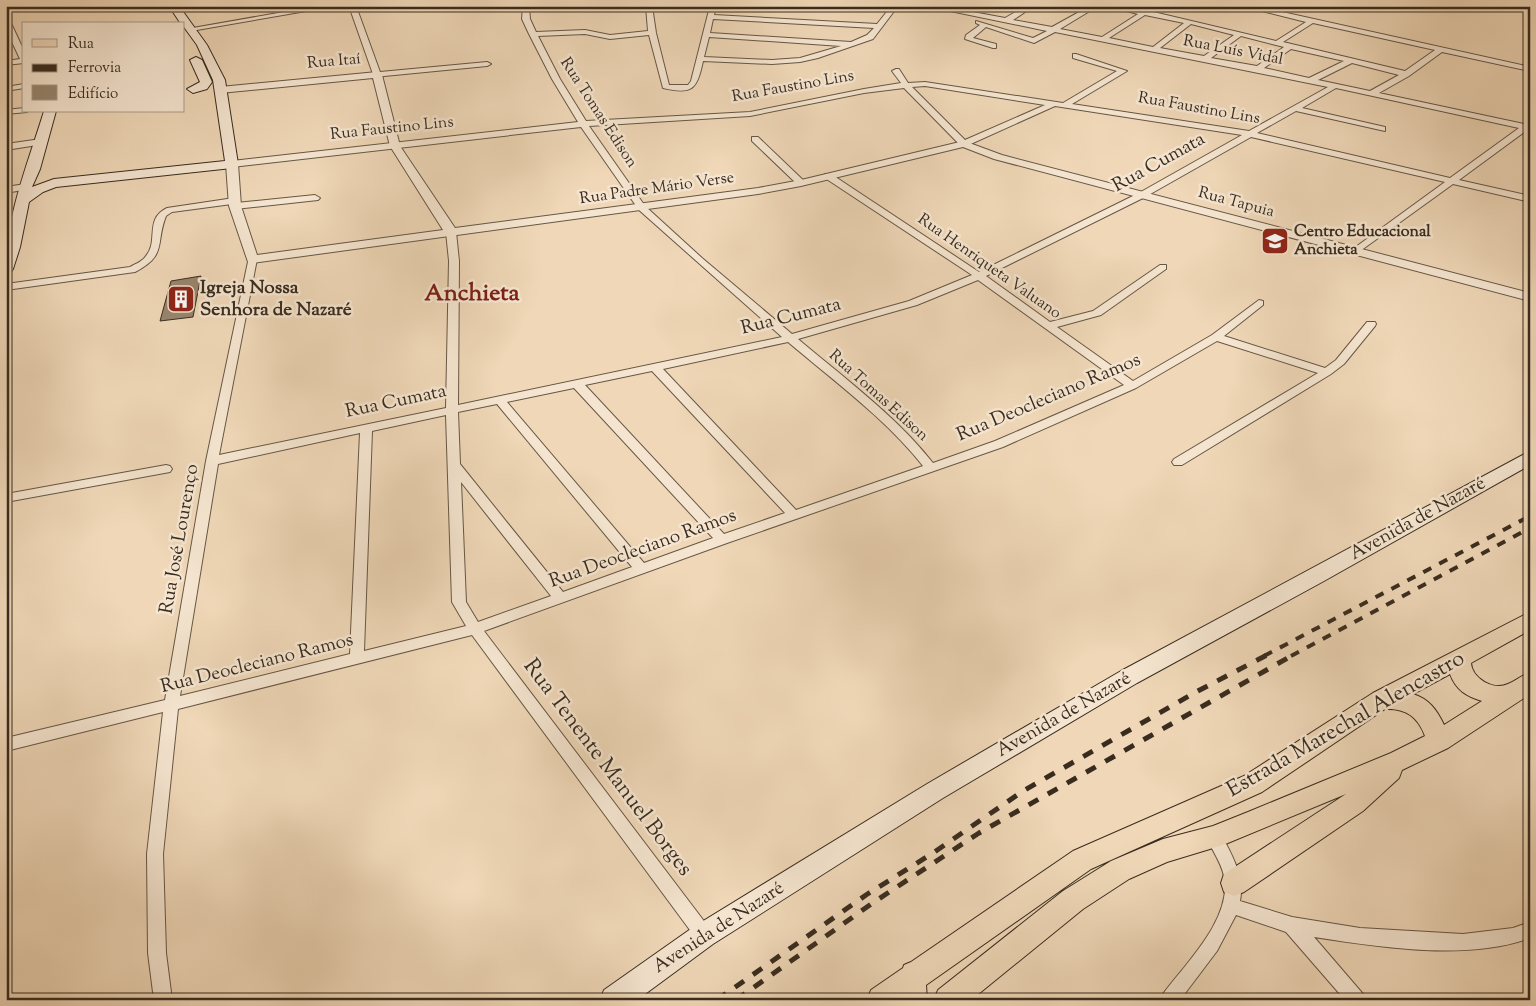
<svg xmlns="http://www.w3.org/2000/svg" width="1536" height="1006" font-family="'Sorts Mill Goudy',serif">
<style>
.building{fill:#98856e;stroke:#392c1f}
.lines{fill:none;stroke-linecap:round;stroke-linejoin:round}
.minor-casing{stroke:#665745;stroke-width:2}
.tertiary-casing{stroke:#665745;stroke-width:2}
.secondary-casing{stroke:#392c1f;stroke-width:2}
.primary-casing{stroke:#392c1f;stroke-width:2}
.minor{fill:#f5e5d0;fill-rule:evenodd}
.tertiary{fill:#f5e5d0;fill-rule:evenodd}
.secondary{fill:#f5e5d0;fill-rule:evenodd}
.primary{fill:#efd7b7;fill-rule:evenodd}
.rail-far1{stroke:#392c1f;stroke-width:4;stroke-dasharray:9 9;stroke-linecap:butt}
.rail{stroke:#392c1f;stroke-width:5;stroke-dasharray:11 11;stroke-linecap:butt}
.labels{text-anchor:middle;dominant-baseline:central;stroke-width:5;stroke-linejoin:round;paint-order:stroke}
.far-street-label{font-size:16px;fill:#392c1f;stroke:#f5e5d0}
.far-poi-label{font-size:16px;font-weight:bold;fill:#392c1f;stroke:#f5e5d0;text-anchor:start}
.street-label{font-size:19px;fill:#392c1f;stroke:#f5e5d0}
.poi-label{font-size:19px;font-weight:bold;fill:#392c1f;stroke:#f5e5d0;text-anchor:start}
.near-street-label{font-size:22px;fill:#392c1f;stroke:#f5e5d0}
.district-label{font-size:24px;font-weight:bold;fill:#7a1f14;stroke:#f5e5d0}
</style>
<rect width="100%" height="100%" fill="#efd7b7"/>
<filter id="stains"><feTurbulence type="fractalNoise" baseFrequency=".004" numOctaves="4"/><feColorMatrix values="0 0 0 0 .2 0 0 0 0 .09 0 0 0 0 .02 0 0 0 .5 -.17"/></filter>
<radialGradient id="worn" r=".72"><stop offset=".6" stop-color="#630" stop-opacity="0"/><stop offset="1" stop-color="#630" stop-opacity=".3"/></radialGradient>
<path class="building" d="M201,276L193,317L160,321L171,281Z"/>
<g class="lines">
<g class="minor-casing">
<path id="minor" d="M318,6H335L191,31L187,29Z
M349,6H356L380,72L487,62L491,64L487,66L374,77Z
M523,6H529L530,19L536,32L585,30L610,35L648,31L646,6H652L656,33L669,85H688L691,81L710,6H716L714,15L877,24L889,9L875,6H898L873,39L818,58L800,62L772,64L703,61C697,89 693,95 663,88L649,35L610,39L585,34L538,36L560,79L586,121L750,112L864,89L901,83L892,71L896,69H899L908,83L925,82L1063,103L1117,71L1073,58V54H1076L1127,71L1072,104L1249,131L1328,87L1055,32L1034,43L986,27L973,38L996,44V48H993L965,39L966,35L980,25L976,23V21L1033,38L1047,31L926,6H941L1005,18L1026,6H1034L1013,20L1052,27L1090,6H1098L1060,29L1102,37L1138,14L1107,6L1145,10L1276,41L1306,22L1242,6H1255L1530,67V71L1442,52L1409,76L1379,93L1524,124L1530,123V130H1527L1459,180L1530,196V202L1453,184L1356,254L1351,251L1353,249L1445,182L1251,137L1145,197L986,276L1050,322L1093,311L1160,265H1166V269L1101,315L1057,327L1133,381L1212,335L1259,300L1263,301V305L1224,336L1325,368L1336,360L1367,322H1375L1376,324L1375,326L1344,364L1331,374L1182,465H1174L1172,462L1174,459L1318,373L1217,341L1136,388L1003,447L727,543L484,631L710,929L713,935L710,941L704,943L698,941L472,635L178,709L163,854L166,953L172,1000H154L148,953L147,854L163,712L6,751V738L165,700L206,461L249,257L252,256L257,259L219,455L446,408L449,261L446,232L451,229L456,232L459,261L458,405L782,337L639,210L581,127L232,167L228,164L232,161L578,122L552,79L529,34L522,19ZM1145,15L1184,23L1153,47L1109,38ZM713,19L874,28L867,35L851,42L710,33ZM1313,23L1435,50L1405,71L1283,42ZM1191,24L1234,35L1204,56L1160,48ZM1241,36L1284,47L1257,66L1211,58ZM709,37L841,46L800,58L772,60L704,57ZM1291,49L1344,61L1309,78L1264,68ZM1352,63L1399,75L1370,91L1318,80ZM925,86L1045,105L965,140L912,87ZM904,88L961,146L964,147L1055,106L1242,135L1139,193L979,272L831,174H825V178L972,275L909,301L792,334L702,258L645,206L589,126L750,116L864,93ZM1336,88L1519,128L1450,178L1257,133L1296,111L1385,131V127L1302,108ZM978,280L1124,385L995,441L933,463C895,415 844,378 798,339L917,305ZM788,342C834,381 886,419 923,466L796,510L663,369ZM652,371L785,513L724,534L585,385ZM574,388L713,538L644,563L507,402ZM497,404L632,567L563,592L460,464L458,412ZM446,415L452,602L466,626L364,651L372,431ZM360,433L350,654L180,696L218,464ZM461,482L551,596L478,622L466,602Z
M594,6H600L599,11H595Z
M784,6H823L816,10Z
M1480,6L1530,7V11L1483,8Z
M6,19L10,21L24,51V63L6,65V61L20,59L6,29Z
M24,84V88L6,91V87Z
M24,108V111L27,112L6,114V110Z
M752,137H758L804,181V185H798L752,141Z
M41,139L44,140V144L6,150V144Z
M25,184L29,187L28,189L6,193V187Z
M315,195L320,198L318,200L235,209L230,206L232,204L172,212L166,216C155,243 168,255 135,272L6,290V284L130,267C135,264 142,262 146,256C159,241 144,219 167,208L234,198L239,201L236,203Z
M166,465L170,466L172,469L170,472L6,502V494Z
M1214,830L1220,832C1231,854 1245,875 1240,901L1292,917L1360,928L1463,934L1513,928L1530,922V938C1467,961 1379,947 1314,937L1363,994L1366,1000H1345L1286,932L1236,915L1217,951L1180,1000H1160L1163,994C1186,963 1233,918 1224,876C1221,862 1212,850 1206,837L1208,832Z"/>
</g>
<g class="tertiary-casing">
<path id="tertiary" d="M377,72L382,75L400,146L455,228L758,188L801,180L964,141L1002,155L1530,293V301L994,159L963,147L801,186L758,194L252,263L248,262L229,206L226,164L232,161L238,164L241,206L257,255L443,230L390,146L373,78L220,93L215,90L220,87Z"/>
</g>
<g class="secondary-casing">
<path id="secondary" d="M169,6H179L207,45L225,80L238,164L232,168L56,187L43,192L29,202L20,247L13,269L11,272L6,273C6,214 27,167 44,111H56L40,169L32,187L54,179L225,161L213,80L197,45L184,27V24H181Z
M196,57L202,60L212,82L207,89L193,93L187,89L200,82L190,60Z
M1530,451V465L1324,581L1137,683L943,798L713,944L637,1000H600L604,990L695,926L927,784L1121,671Z"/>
</g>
<g class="primary-casing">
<path id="primary" d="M1530,612V630L1471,663C1472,678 1493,691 1508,684C1516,681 1521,675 1530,673V694L1448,748L1402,770L1399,778L1363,811L1244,892L1234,896L1224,892L1221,883L1224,874L1346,794L1223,845L1167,862L1129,879L1083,909L971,1000H934L938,990L1063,891L1111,861L1163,839L1213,826L1248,812L1391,753L1425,736C1418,717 1406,708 1385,709L1262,792L1091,869L926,985L927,1000H867L871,990L903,968L904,965L911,962L1073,851L1244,776L1373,693ZM1450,674C1456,690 1466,696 1482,701L1444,725C1437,710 1429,699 1413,694Z"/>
</g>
<use href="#minor" class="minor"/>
<use href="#tertiary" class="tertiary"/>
<use href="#secondary" class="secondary"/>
<use href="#primary" class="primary"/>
<path class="rail-far1" d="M1264,656L1530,516
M1291,656L1530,528"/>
<path class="rail" d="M717,1000L866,895L933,853L1023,791L1196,692L1267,655
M736,1000L874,902L979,833L1293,655"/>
</g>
<defs>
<g id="school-square" transform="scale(1.4375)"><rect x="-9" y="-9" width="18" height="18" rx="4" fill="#8f2418" stroke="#f5e5d0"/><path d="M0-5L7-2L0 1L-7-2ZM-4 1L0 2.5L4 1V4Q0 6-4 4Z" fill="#fff"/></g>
<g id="building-square" transform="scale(1.4375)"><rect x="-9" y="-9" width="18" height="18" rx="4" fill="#8f2418" stroke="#f5e5d0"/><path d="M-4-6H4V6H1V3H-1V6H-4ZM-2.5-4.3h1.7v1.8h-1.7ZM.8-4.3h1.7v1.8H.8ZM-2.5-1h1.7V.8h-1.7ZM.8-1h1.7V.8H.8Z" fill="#fff"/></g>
</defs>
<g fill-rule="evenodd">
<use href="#school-square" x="1275" y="241"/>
<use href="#building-square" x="181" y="299"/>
</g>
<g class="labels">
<g class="far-street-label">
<text transform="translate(1233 51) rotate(11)">Rua Luís Vidal</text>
<text transform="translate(334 62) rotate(-5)">Rua Itaí</text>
<text transform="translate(793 87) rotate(-10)">Rua Faustino Lins</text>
<text transform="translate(1199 109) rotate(10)">Rua Faustino Lins</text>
<text transform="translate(598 113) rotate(57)">Rua Tomas Edison</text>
<text transform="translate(392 129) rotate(-6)">Rua Faustino Lins</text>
<text transform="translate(657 189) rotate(-8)">Rua Padre Mário Verse</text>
<text transform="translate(1236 203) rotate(15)">Rua Tapuia</text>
<text transform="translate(989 267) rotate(35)">Rua Henriqueta Valuano</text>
<text transform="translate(878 396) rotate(42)">Rua Tomas Edison</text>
</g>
<g class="far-poi-label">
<text x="1294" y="232">Centro Educacional<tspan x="1294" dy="18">Anchieta</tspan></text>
</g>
<g class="street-label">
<text transform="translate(1159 163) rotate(-29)">Rua Cumata</text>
<text transform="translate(791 317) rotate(-14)">Rua Cumata</text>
<text transform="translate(1049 398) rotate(-23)">Rua Deocleciano Ramos</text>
<text transform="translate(396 402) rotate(-12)">Rua Cumata</text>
<text transform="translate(1418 519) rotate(-29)">Avenida de Nazaré</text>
<text transform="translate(180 539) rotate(-80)">Rua José Lourenço</text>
<text transform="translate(643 549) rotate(-20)">Rua Deocleciano Ramos</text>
<text transform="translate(257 664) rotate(-14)">Rua Deocleciano Ramos</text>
<text transform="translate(1064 715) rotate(-30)">Avenida de Nazaré</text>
<text transform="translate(719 928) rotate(-33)">Avenida de Nazaré</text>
</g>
<g class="poi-label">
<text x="200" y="288">Igreja Nossa<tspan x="200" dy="22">Senhora de Nazaré</tspan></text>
</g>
<g class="near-street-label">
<text transform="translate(1346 725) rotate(-30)">Estrada Marechal Alencastro</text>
<text transform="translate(607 768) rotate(53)">Rua Tenente Manuel Borges</text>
</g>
<g class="district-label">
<text x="472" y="294">Anchieta</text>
</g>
</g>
<rect width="1536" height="1006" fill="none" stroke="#efd7b7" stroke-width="25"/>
<rect x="8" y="8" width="1521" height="991" fill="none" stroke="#392c1f" stroke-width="2.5"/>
<rect x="12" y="12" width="1511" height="981" fill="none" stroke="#392c1f"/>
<rect x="22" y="22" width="162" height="90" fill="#f5e5d0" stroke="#aa9b89"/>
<rect x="32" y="39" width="25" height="8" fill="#efd7b7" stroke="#aa9b89"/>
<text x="68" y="48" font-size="15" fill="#392c1f">Rua</text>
<rect x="32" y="64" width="25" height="8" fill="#392c1f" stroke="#aa9b89"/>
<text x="68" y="72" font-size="15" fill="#392c1f">Ferrovia</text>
<rect x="32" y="85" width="25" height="15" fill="#98856e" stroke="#aa9b89"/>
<text x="68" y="98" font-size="15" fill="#392c1f">Edifício</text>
<rect width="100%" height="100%" filter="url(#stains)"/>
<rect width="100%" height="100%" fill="url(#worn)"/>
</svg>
